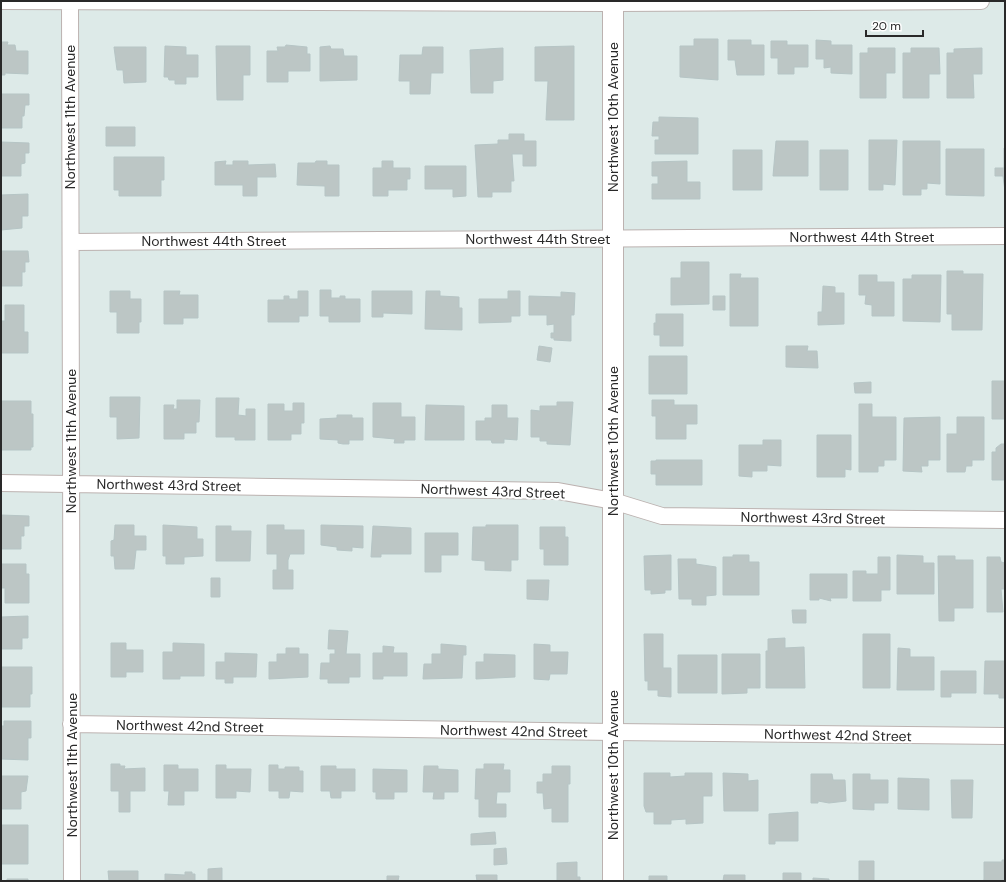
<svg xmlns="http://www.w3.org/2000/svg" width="1006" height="882" font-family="'DM Sans',sans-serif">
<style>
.building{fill:#bcc6c5;stroke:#b6c5c5}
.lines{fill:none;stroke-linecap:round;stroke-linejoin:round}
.minor-casing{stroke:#bcb2b0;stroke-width:18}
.tertiary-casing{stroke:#bcb2b0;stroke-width:22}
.minor{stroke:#fff;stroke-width:16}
.tertiary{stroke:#fff;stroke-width:20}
.labels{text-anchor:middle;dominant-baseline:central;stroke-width:4;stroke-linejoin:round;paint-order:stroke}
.street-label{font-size:14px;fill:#292929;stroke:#fff}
</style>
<rect width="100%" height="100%" fill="#ddeae8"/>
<path class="building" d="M694,39H718V80L680,77V46H694Z
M728,40H751V45H764V75H737L735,60H728Z
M816,40L831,41V45H852V74L831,73V67L824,68V59H816Z
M771,41H787V45H808V67H794V74H778V58H771Z
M1,42H8L7,45H15L16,51H28V74L5,73V75H1Z
M286,45L307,47V54H310V71H288V82H267V51H278L277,47H285Z
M165,46L186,47V55H198V77H186V84H175V80H169L168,77H164Z
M216,46H250V75H243V100H217Z
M330,46L331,49H343L344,56H357V80L320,81V47Z
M574,46V120H546L548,81H535V47Z
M114,47H146V82L124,83L123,70H117Z
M423,47H443V73H431L430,94H410V81H399L400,55H422Z
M503,48V80L493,81V93H471L470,50Z
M868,48H895V73H886V98H860V53H868Z
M911,48H939L940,74H929V98H903V53H911Z
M982,48V74H973L974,98H947V53H954V49Z
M1,94H29V105H25L24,116H22V128H1Z
M659,117L698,118V154H655V140H659V136H652L653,122H659Z
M106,127H135V146H106Z
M509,134H524V141H536V166H523V154H512L514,181H511V192H492V197H478L475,145L498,144V140H509Z
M869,140H897L895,185L883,184V190H869Z
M776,141H808V176H773Z
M903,141H940V184L927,183V189H921V195H903Z
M1,142L29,143V153H25V163L21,164V176H1Z
M1004,148H1005V191L1003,176H995V168H1004Z
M946,149H984V196L946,195Z
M733,150H762V190H733Z
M820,150H848V190H820Z
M114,157H164V180H161V196H119V190H114Z
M226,161L225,165H233V161H248V165L275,164L276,177H257V196H243V185H215V162Z
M316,161H327V165H339V196H325V186L297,185L298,163H315Z
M382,161H393V168H410V179H407V190H388V196H373V168H382Z
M687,161V182H700V199H652V184H658V176H652V162Z
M425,166H466V196L453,197V189H425Z
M28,194V216H22V228L1,230V195Z
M1,251H28L29,262H25V272H22V286H1Z
M681,262H709V304L671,305V278H681Z
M947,271H963V274H983L982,330H952V314H947Z
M730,274H741L740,278H758V326H730Z
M859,275H877V282H894V316H872V305L865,304L866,295H859Z
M912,275H941L940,322L903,321V279H912Z
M823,286L835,287V293H844V324L818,325V312H822Z
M320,290H331V298H340V296H345V299H360V322H329V316H320Z
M110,291H130V299H141V322H139V333H117V312H110Z
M164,291H180L179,295H198V318H183V324H164Z
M298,291H308V316H299V322H268V300H284V296H289V299H298Z
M372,291H412V314L383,313V317H372Z
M426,291H440V296L459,297V308H462V330L425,329Z
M508,291H520V316H511V322L479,323V299H508Z
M561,292L575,293L574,315H571V341L554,340V338H551V333H554V324L547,325V315H529V296L561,297Z
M713,296H725V310H713Z
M5,305H24V332H28V353H1V321H5Z
M656,314H683V346H660V335H654V323H656Z
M539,346L552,348L550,362L537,360Z
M786,346H808L807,351H817L818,368L786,367Z
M649,356H687V394H649Z
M992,381H1005V419H992Z
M871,382V393H855L854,383Z
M110,397H140L139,438L117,439V417H110Z
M216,398H239L238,415L246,416V409H255V440H235V437H216Z
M177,400H200L199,422H196V433H184V439H164V405H174L173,409H177Z
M652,400H674V405H697V424H686V439H656V416H652Z
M1,401H31V414H33V447H31V450H1Z
M557,402H573L570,445L547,444V441H540V437H531V410L540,411V406H557Z
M293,403H304V423H301V434H291V440H268V404H284V411H293Z
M373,403H401V417H415V440H404V443H394L395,439L373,437Z
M859,404H872V417H896V460H884V466H878V472H859Z
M426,405L464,406V440H425Z
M492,405H507V418H518L517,440L504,439V443H492L491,440H476V421H485V418H492Z
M337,415H352V418H363V440H349V444H343L338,443V440L320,439V419L337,418Z
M940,417V460H928V466H921L922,472L903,471L904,418Z
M957,417H984V460H972V466H966L965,472H947V434H957Z
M817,435H851V470L845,469V477H817Z
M763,440H781V466L767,465V471H752V477L739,476V445H763Z
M1001,444H1005V480H992V452H996V448Z
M656,460H702V485H656V474H651V461H656Z
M1,515L29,516V526H24V536H21V549H1Z
M115,525H134V536H146V550H136L134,569H115L114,556H111V541L114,540Z
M163,525L197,527V539H203V556L184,557V564H166V556H163Z
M267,525H284V530H304V554H290L288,560V570H293V589H273V570H277V554H267Z
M321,525L363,526V548L352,547V551L337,550V547L321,545Z
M486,525H518V560H511V571L485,570V561L472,560L473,527H486Z
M216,526H231V531H251L250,561H216Z
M373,526L411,528V554H381V557H371Z
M540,527H565V537H568V565H544V549H540Z
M425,533H458V555H441V572H425Z
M671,555V590H665V593L651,594V590H645L644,556Z
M733,555H749V562H759V595H723V557H733Z
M897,555L923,556V563H934V594H897Z
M938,556H955V560H973V608H954V621H939Z
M878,557H890V590H881V601H853V571H866V574H878Z
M987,557H1000L1001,562L1005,563V589H1001L1003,612H987Z
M678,559H696V564L716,567V595L706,596V605H692V599H679Z
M1,564H26V574H29V603H5V588H1Z
M810,574H847V598H830L831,601L819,598V600H810Z
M211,578H220V597H211Z
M527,580H549L548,600L527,599Z
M792,610H806V623H793Z
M28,616V638H22V649H1V617Z
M329,630L348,631L346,654H360V677H349V683H328V679H320L321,663H330V654H335V649H328Z
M644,634H663V668H671V697L658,696V690H648V681H645Z
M863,634H890V688H863Z
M785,638V648L804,647L805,688H766V651H768V639Z
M111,643H126V650H143V672H126V677H111Z
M173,643L204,644V676H180V679H163V652H173Z
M441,644L466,646V655H463L462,678L423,679L424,664H432V654H441Z
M534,644L550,645V652H568L567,674H550L549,680L534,679Z
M383,646L394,647L393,653H407V676H383V679H373V653H383Z
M286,648H299V654H308V677L269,679V662H277V654H286Z
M898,648L910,649V657H934V690H897Z
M225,653L257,654L256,677H233V683H225V679H216V662H225Z
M484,654L515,655V677L476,679V662H484Z
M722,654H760V688H747V693L722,694Z
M678,655H717V693H678Z
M985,661H1005V698H999V694H984Z
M1,667H32V694H30V707H2Z
M941,671H976V693H951V697H941Z
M4,721H31V738H28V760L1,759V726H4Z
M111,764H120V766H125L124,769L145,768V791H130V812H119V791H111Z
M484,764H504L503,770H510V792H497L496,804H506V817H479V799H475L476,769H484Z
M164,765H178V769H198V791H184V805H168L169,791H164Z
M216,765H226V769H251L250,792L236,791V798H216Z
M269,765H278V769H285V767H299V771H303V792L290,791L289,798H279V791H269Z
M321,766H336V769H355V791H341V798H331L330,791H321Z
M424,766H438V769L458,770V792H444V799H433L434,792H423Z
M552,766H570V784H568V822H552V808L544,809L543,793H537V782H543V774H552Z
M373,769L407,770V792H394V799H376V792H373Z
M644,773H670V777L685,776V773H712V796H703V823L686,824V819L671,820V824H654V812H646L644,806Z
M723,773L748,774V781L758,780V811H724Z
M811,774H832L833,780H845L846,801L829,803L818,801V803H811Z
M853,774H870V780H888V803H874V810L853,809Z
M1,776H28L26,791L21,792V809H1Z
M898,778L929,779V810L898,809Z
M951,780H973L972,818H952Z
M798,812V841H775V844H769V814Z
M1,825H28V864H1Z
M495,832L496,844L471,845V834Z
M506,848L507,864L494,865V849Z
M1002,860H1005V881H982L984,880V862H1002Z
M859,861H874V881H859Z
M577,862V877H580V881H557V863Z
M222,868V881H208V869Z
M108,871H138V881H109Z
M185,872H192V874H195V881H165V874L185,875Z
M783,873H801V881H783Z
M476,875H497V881H477Z
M724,875H745V881H723Z
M387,876H399L398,881H387Z
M649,876H667V881H649Z
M813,878L829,879V881H813Z
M7,879H28V881H7Z"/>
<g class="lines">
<g class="minor-casing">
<path id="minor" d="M1,1L613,3L981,1
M70,2L72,881
M71,242L1005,236
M1,483L558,491L613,501L662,516L1005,520
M71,724L613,732L1005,736"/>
</g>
<g class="tertiary-casing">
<path id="tertiary" d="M613,1V881"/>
</g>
<use href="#minor" class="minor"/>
<use href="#tertiary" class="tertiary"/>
</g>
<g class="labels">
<g class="street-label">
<text transform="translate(70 117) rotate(-90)">Northwest 11th Avenue</text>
<text transform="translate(613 117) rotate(-90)">Northwest 10th Avenue</text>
<text x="862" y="237">Northwest 44th Street</text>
<text x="538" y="239">Northwest 44th Street</text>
<text x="214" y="241">Northwest 44th Street</text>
<text transform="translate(71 441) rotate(-90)">Northwest 11th Avenue</text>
<text transform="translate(613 441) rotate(-90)">Northwest 10th Avenue</text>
<text transform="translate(169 485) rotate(1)">Northwest 43rd Street</text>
<text transform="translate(493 491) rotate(2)">Northwest 43rd Street</text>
<text transform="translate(813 518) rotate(1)">Northwest 43rd Street</text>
<text transform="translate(190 726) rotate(1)">Northwest 42nd Street</text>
<text transform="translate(514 731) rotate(1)">Northwest 42nd Street</text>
<text transform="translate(838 735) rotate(1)">Northwest 42nd Street</text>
<text transform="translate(72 765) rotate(-90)">Northwest 11th Avenue</text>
<text transform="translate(613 765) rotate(-90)">Northwest 10th Avenue</text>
</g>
</g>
<rect width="1006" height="882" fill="none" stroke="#292929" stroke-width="4"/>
<path d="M866 30v6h57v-6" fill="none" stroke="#292929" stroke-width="2"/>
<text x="872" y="30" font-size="12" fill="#292929" stroke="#ffffff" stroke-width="3" paint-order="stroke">20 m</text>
</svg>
